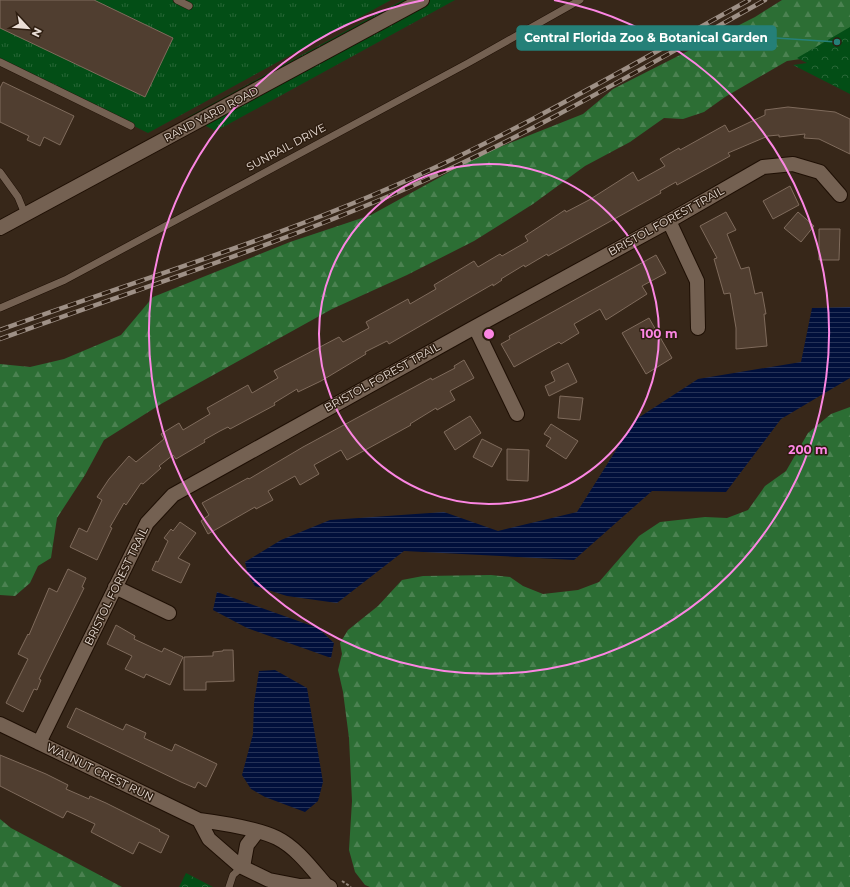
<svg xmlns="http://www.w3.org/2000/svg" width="850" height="887" font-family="Montserrat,sans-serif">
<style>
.grass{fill:url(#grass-tufts)}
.forest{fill:url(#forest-firs)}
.park{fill:url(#park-crowns)}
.water{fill:url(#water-rules)}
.building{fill:#503e30;stroke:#7f6b5c}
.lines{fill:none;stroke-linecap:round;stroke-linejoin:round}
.service-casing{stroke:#1e0f04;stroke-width:8}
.minor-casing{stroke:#1e0f04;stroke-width:16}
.path{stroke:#95877c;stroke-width:2;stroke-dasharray:3 2;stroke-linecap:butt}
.service{stroke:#746152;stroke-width:7}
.minor{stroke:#746152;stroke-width:14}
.rail-casing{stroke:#9e9086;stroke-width:4.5}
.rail{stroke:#2d1d10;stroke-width:3;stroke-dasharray:9;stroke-linecap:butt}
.ring{fill:none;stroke:#fc86e3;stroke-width:2}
.labels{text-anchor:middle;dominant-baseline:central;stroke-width:3;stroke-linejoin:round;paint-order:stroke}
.street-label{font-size:11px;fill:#eaded6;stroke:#2d1d10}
.centre{fill:#fc86e3;stroke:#2d1d10;stroke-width:2}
.ring-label{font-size:12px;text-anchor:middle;font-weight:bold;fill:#fc86e3;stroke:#2d1d10;stroke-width:3;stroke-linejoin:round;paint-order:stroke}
.leader{fill:none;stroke:#258078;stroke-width:1.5}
.callout-dot{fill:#258078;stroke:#2d1d10;stroke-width:1.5}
.callout{fill:#258078;stroke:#258078;stroke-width:1.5}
.callout-label{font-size:12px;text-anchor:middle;font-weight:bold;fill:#fff}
</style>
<defs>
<pattern id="grass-tufts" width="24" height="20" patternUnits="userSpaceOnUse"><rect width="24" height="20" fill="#034e16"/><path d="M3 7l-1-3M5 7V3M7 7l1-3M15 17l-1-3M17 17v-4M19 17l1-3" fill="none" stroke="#286737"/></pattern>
<pattern id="forest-firs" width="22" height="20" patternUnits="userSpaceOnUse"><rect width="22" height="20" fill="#2c6e34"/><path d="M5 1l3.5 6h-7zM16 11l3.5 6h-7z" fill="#4b8251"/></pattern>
<pattern id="park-crowns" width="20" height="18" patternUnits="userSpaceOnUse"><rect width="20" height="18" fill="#034e16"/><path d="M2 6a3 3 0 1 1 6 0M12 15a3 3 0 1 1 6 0" fill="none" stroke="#286737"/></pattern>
<pattern id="water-rules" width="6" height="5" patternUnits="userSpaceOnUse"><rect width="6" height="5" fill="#000f3b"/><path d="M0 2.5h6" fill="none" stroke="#253257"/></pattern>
</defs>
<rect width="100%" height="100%" fill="#372719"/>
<path class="grass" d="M0,0H391L148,133L0,60Z
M403,0H455L216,131L188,117Z"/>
<path class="forest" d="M782,0H850V71L814,57L787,61L725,97L704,112L683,119L664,118L630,142L585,166L533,204L474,241L407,275L332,309L161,404L104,440L85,475L57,518L51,558L38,566L30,583L15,596L0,595V364L30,367L64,359L121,335L153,297L290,242L371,215L482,154L583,114L613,89L755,17Z
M850,407V887H370L365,885L355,872L349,850L352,801L349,738L343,692L338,670L342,654L340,643L348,630L378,606L402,580L423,576L491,575L510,577L523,586L543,594L578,590L599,582L639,536L660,522L705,517L727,518L748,510L765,486L786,471L808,433L831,414Z
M0,819L11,828L122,887H0Z"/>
<path class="park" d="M850,27V94L793,65L807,63L797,58Z
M186,873L213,887H179Z"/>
<path class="water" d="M850,307V378L781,419L726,492L652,491L574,560L404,551L337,603L287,596L255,586L248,575L245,562L281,540L330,520L444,512L498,531L577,512L635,420L698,379L801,362L812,308Z
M217,592L318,628L334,643L331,658L247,628L213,610Z
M275,670L307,688L323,782L318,801L305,812L265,797L251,789L242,775L253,734L254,703L259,671Z"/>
<path class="building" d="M0,0H94L173,38L145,97L0,28Z
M3,82L74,116L60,145L44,137L40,146L27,140L29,136L0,122V88Z
M788,107L835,112L850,119V154L819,139L804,138L805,134L779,137V135L768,136L728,153L730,156L721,161L677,185L676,182L660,191L661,193L548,256L547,254L525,267L524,265L501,279L502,280L493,286V284L389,344L387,341L365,352L366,354L321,381L298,392L297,389L274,403L275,405L230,429L228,427L220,431L204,440L205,442L176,459L173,455L159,466L161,468L143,484L141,483L126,505L124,503L110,527L112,528L97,560L70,547L79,528L87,532L102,500L97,497L109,479L129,456L136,462L164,439L161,434L179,423L183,430L210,414L207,408L248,385L252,393L278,378L274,371L339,337L343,342L369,328L366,322L408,299L410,304L436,289L434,285L474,261L478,267L500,254L502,256L528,241L525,236L565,210L566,212L589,200L633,172L638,181L665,166L660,159L679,148L680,150L725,125L729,132L765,115V110Z
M790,186L799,205L773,219L763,201Z
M726,212L736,230L727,234L741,269L749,267L755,294L762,292L766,314H764L767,346L736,349V328L730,293L724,294L714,259L717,258L700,226Z
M798,212L814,226L801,242L784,228Z
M819,229H840L839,260H819Z
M656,255L666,273L642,286L647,294L606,320L600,309L574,324L579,333L561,344L559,342L514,367L501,344L510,339L509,336Z
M649,318L672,358L646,374L622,333Z
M464,360L474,378L450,391L455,400L437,410L436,408L410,424L411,425L347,460L341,450L314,465L319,474L300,485L295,476L268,491L273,500L256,509L255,507L208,534L201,521L209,515L202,503L248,478L249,479L303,447L431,378L432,380L455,368L454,366Z
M568,363L577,382L549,396L545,386L555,381L551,372Z
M560,396L583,398L580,420L558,418Z
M470,416L481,433L455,450L444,432Z
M551,424L578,441L566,459L546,446L551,438L544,434Z
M482,439L502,449L492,467L473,457Z
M507,449L529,450L528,481L507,480Z
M180,522L196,533L178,558L190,564L181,583L152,570L156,561L158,562L168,541L164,538L171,529L173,531Z
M68,569L86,578L82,587L84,588L39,679L41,680L37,690L34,689L23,712L6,703L28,659L18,654L28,634L29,635L49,588L57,592Z
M116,625L135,636L134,639L162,652L164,648L183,657L170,685L146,674L144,678L125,669L132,656L107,644Z
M223,650H233L234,681L206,682V690H184V657L213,656V652L223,651Z
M76,708L123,730L126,724L146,733L144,738L172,751L175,744L217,764L206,787L198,782L195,788L181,782L67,727Z
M0,755L46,774L68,785L66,789L89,799L90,796L106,803L160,830L159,831L169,836L161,853L139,842L133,854L91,832L95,824L67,811L63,818L0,786Z"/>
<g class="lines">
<g class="service-casing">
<path id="service" d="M177,0L189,6
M0,62L131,126
M0,172L18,197L25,214
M0,308L65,280L468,63L580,0
M229,887L233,875L242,867"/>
</g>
<g class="minor-casing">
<path id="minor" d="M669,221L697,281L698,328
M0,228L422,0
M475,327L517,414
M115,587L169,613
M0,724L199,820C222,823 256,828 277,838C297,848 312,869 326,885L330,887
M39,743L147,523L173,495L475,327L669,221L763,167L793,164L820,172L840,195
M199,820L209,839L240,866L269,880L300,886L326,885
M243,867L247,845L257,832"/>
</g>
<path class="path" d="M342,881L351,887"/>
<use href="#service" class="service"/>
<use href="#minor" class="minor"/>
<g class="rail-casing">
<path id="rail" d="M0,330C126,284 256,245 380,192C507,138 628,67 749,0
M0,339C134,290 272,247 403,190C528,136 646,66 765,0"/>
</g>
<use href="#rail" class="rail"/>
</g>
<g class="ring">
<circle cx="489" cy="334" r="170"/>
<path d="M554 0A340 340 0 1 1 424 0"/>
</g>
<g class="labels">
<g class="street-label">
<text transform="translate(211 114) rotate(-28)">RAND YARD ROAD</text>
<text transform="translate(286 147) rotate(-28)">SUNRAIL DRIVE</text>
<text transform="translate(666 221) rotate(-29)">BRISTOL FOREST TRAIL</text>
<text transform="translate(382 377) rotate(-29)">BRISTOL FOREST TRAIL</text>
<text transform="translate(116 586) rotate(-64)">BRISTOL FOREST TRAIL</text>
<text transform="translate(100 772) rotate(26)">WALNUT CREST RUN</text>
</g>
</g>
<circle cx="489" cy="334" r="6" class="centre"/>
<g class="ring-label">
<text x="659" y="338">100 m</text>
<text x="808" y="454">200 m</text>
</g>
<path class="leader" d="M837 42L776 38"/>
<circle class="callout-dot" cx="837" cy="42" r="4"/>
<rect class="callout" x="517" y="26" width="259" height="24" rx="4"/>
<g class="callout-label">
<text x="646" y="42">Central Florida Zoo &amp; Botanical Garden</text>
</g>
<g transform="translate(28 28) rotate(116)" stroke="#2d1d10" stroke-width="3" paint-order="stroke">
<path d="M0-3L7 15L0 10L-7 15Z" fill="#eaded6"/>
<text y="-6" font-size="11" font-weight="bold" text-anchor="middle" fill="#eaded6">N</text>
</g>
</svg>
